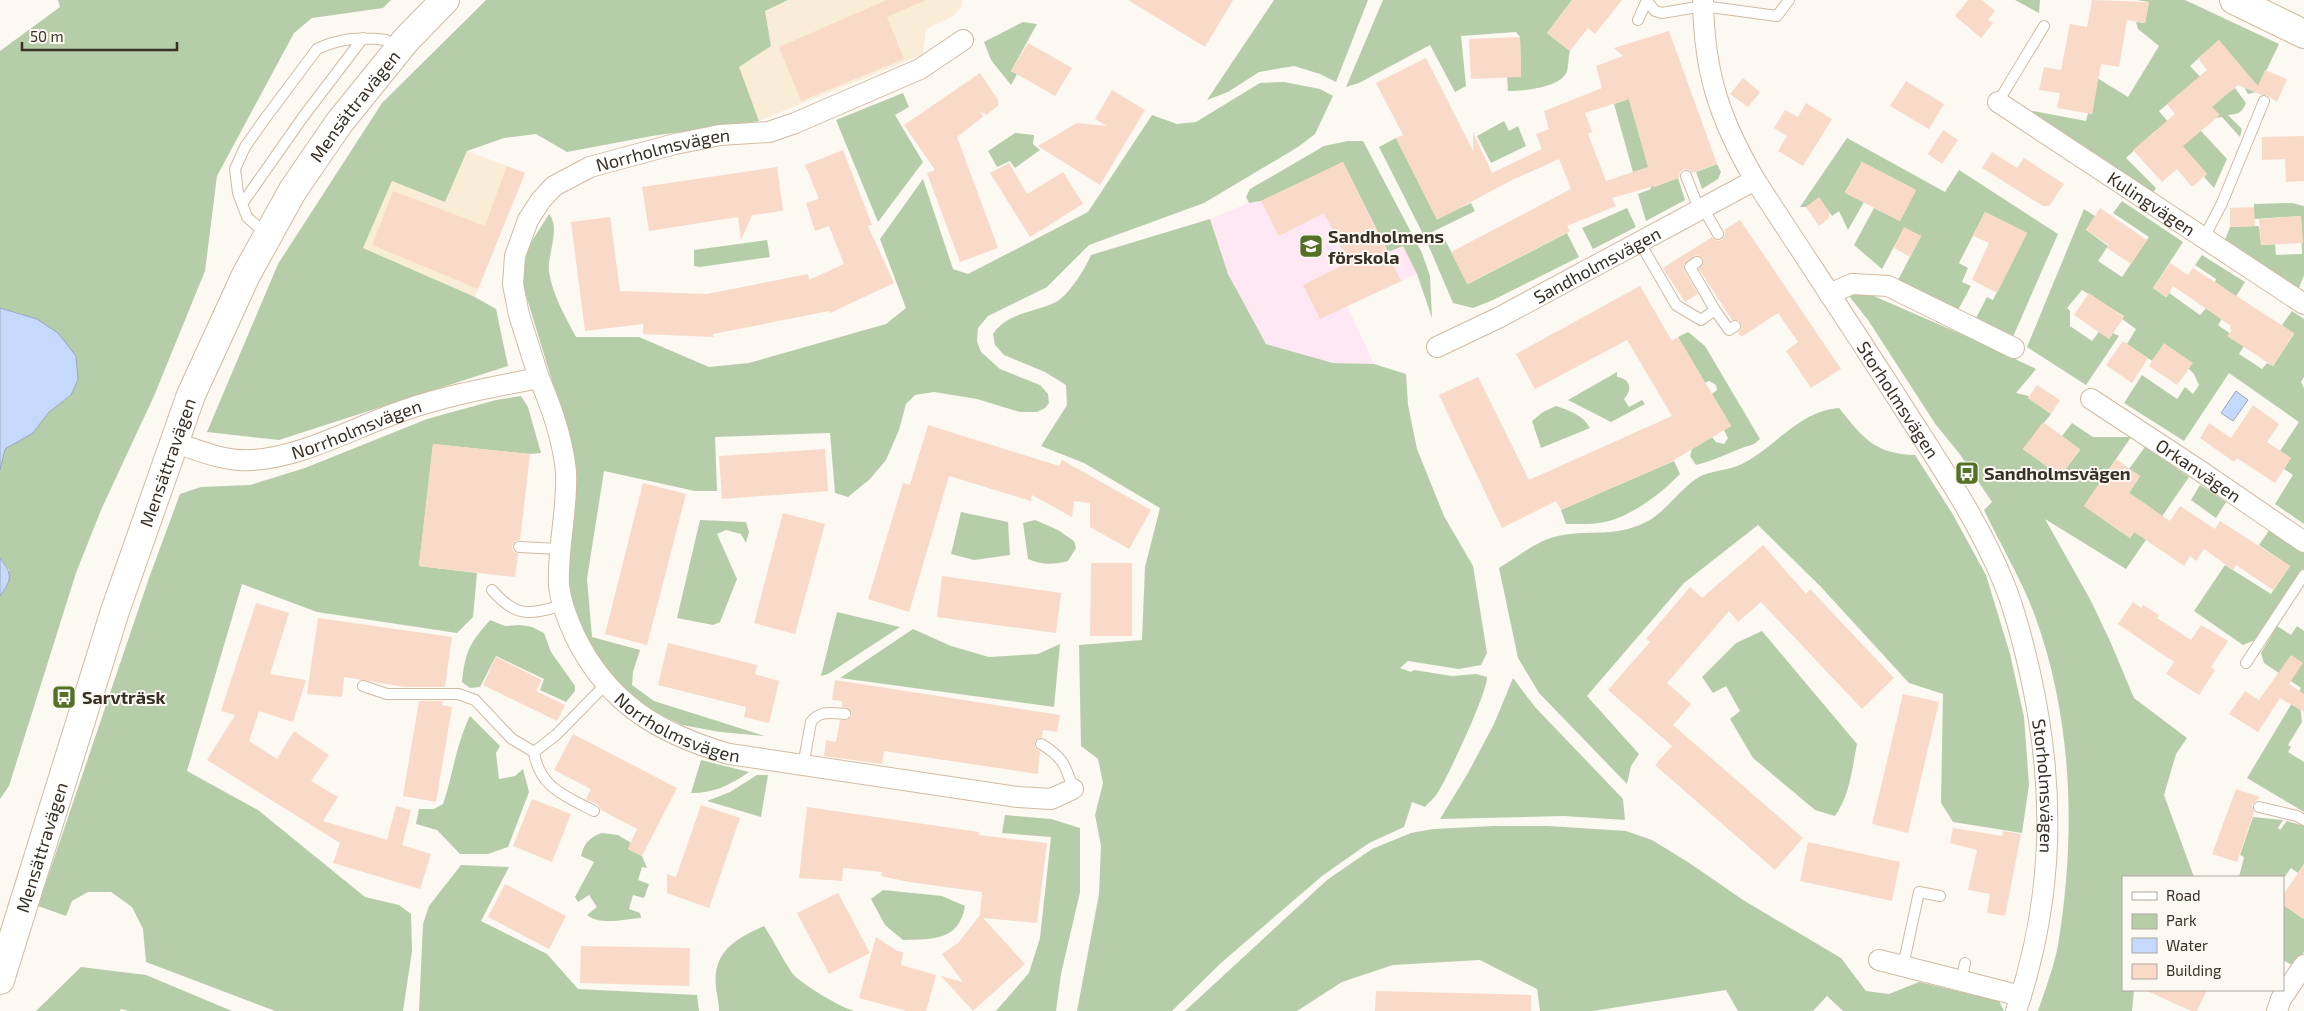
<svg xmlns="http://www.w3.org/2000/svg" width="2304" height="1011" font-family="'Exo 2',sans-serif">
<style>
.industrial{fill:#f9edd8}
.education{fill:#ffe7f3}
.green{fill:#b6cdaa}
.water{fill:#c5d9fc;stroke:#9ba6bc}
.building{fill:#f9dac9;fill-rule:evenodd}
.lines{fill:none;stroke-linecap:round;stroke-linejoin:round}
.lane-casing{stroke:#d1bba2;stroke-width:12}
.street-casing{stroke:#d1bba2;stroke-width:22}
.secondary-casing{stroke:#d1bba2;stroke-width:30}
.lane{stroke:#fff;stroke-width:10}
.street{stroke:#fff;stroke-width:20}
.secondary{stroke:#fff;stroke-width:28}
.labels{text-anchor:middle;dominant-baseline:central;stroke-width:4;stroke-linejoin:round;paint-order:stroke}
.street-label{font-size:18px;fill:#393026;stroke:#fcf8f2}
.poi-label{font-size:18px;font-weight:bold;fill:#393026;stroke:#fcf8f2;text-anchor:start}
</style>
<rect width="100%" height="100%" fill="#fcf8f2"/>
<path class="industrial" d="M788,0H962V6L953,16L926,29L923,54L759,121L738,66L771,46L765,11Z
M467,151L525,173L475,297L363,248L392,181L445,202Z"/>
<path class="education" d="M1343,162L1377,194L1417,274L1347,306L1374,364L1333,363L1266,344L1228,274L1210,219L1249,203L1261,201Z"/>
<path class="green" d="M58,0H391L383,8L312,18L294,33L217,176L205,271L154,396L101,510L76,573L9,786L0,799V596L9,582V570L0,558V470L5,449L33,433L48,413L71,395L22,314L0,308V51L60,7Z
M486,0H788L765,11L771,46L739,67L759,121L652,136L567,152L536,134L504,138L467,151L445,202L392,181L363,248L475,297L496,309L508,366L279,440L207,432L278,264L382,103Z
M1274,0H1368L1336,82L1320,74L1294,66L1259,72L1228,92L1207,100Z
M1383,0H1572L1547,33L1570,51C1568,57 1569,65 1567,71C1562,88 1522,91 1508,91L1507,77H1521L1520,37L1516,32L1461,36L1466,86L1455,92L1430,45L1359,83L1346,87Z
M2015,0H2040L2039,13Z
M2137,0H2185L2279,44L2256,92L2248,94L2219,40L2190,66L2207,84L2228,93L2235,88L2246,103C2242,113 2238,114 2228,115L2242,129L2240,137L2222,117L2216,118L2189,86L2159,111L2174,129L2201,131L2227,159L2214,188L2204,177L2207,174L2194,159L2186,166L2155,131L2126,158L2156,188L2152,195L2028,110L2086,121L2088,113L2092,114L2096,90L2061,84L2089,73L2128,97L2159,46L2138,29L2136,22L2145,23L2149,2Z
M1023,22L1037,24L1011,71L1017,74L1011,85L991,60L984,42Z
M1284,82L1320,89L1333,96L1315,134L1298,147L1204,203L1089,245L1047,287L988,316L978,328L977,341L981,352L1000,369L1040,385L1048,394L1049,403L1045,408L1037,412H1020L977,399L934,392L915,395L906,404L899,430L886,460L870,479L848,497L835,493L830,433L715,437L717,491H695L604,471L587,579L592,637L640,650L633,672L632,685L654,701L765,736L720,732L682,725L647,708L620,685L608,670L591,646L576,615L569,586L570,440L522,282L527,249L549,214C561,229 547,254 549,272C553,296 565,316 576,337H639L709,367L749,363L886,324L906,308L880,239L923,179L953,269L968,274L1088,212L1152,115L1177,124L1196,122L1260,83Z
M903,93L909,107L895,115L923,162L878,222L836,120Z
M1629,99L1654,187L1678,178L1685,200L1646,221L1638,194L1651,189L1645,169L1633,172L1614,104Z
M1504,121L1509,131L1518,126L1526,146L1491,163L1477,136Z
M1015,133L1034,135L1033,144L1040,150L1015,168L1010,161L997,167L988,151Z
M1396,138L1437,219L1471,203L1475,211L1424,236L1379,147Z
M1847,138L1945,192L1959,170L2058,234L2012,339L1975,320L1987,297L1993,300L2027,233L1985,212L1959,263L1968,268L1962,282L1971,286L1958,310L1898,280L1921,236L1904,228L1882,269L1854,245L1874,208L1900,221L1916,190L1862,162L1845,192L1864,202L1848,230L1839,211L1832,216L1819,198L1806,207H1800Z
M1348,141H1363L1422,253L1430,276L1432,318L1417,274L1403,246L1388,252L1343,162L1261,201L1249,203L1246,197L1250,189L1324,146Z
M1717,164L1721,172L1718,179L1702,189L1696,172Z
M2122,201L2183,242L2153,288L2166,297L2169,293L2200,315L2224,288L2215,282L2216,279L2195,265L2202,255L2245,282L2218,325L2245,344L2239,354L2262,369L2267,363L2273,366L2294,334L2282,325L2292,311L2304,319V377L2301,382L2304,388V524L2275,504L2293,475L2284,469L2291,458L2280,451L2299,422L2229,373L2184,441L2124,403L2142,375L2177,399L2185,387L2193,394L2199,385L2194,374L2164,344L2152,361L2127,344L2136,329L2122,319L2124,316L2082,290L2067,308L2070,311V326L2092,341L2099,332L2109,339L2113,333L2119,336L2086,385L2027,347L2084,209L2095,216L2086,230L2108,246L2098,261L2122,277L2149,237L2113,213Z
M2292,203L2304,206V275L2299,288L2225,240L2230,227L2259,226L2261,245L2275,244L2276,255L2302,254L2301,216L2254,219V204Z
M1627,208L1636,227L1593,249L1582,228Z
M1210,219L1228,274L1266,344L1333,363L1374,364L1406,374L1408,405L1417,449L1444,516L1473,566L1487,653L1481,665L1459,669L1408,661L1400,668L1411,672L1414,670L1452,676L1476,674L1487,677C1488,691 1448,777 1438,792C1435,798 1429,802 1425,807L1412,802L1404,827L1369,843L1322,876L1221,963L1172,1011H1077L1099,894L1101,846L1095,815L1103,783L1098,759L1081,746L1079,645L1142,640L1145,567L1160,508L1084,463L1041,446L1067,405L1066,385L1045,372L1004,355L995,345L993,334C1007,313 1032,313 1054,303C1068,297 1085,269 1091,255Z
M1567,233L1579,257L1493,300L1473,308L1453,303L1427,242L1442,234L1468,284Z
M767,240L770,257L700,267L694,266V250Z
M1860,290L1977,341L2036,369L2016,393L2029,396L2028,398L2051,414L2023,449L2060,476L2080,450L2062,436L2072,423L2093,437H2131L2084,506L2130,538L2151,508L2129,493L2140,476L2129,469L2145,447L2189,477L2126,569L2045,519L2091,601L2110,641L2134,698L2187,738L2176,754L2164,795L2194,877H2123V990H2134L2132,1011H2038C2045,990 2054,967 2058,945C2076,837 2073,720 2035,616C2022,580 2000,544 1984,510L1992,502L1959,453L1936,425L1868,320L1849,296Z
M1688,332L1705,346L1760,439C1753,446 1750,445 1742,448C1726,454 1713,461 1696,465L1690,456L1692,449L1712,437L1716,442L1724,444L1728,438L1724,430L1731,426L1712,394L1717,390L1716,385L1709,381L1705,383L1678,337Z
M1617,372V377C1630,378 1633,390 1624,399L1629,407L1642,400L1645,404L1611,422L1568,400Z
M521,396L528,407L541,453L530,454L433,444L419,566L477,573L473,617L457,633L317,612L242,584L187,771L258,810L365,897L399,905L411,914L412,951L403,1011H275L146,962L143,929L132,907L111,892H88L72,901L66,916L38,906L149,578L180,494L201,487L250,485L305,468L427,419L496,400Z
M1556,406C1570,411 1582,414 1590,428L1541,448L1532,421L1543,412Z
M1839,408C1863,438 1875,454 1915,455L1952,513L1986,575L2010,654L2024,717L2029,785L2022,833L1953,822L1941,803L1943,694L1909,683L1821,587L1758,525L1684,583L1587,696L1639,754L1631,766L1627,784L1539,693L1518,658L1499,568C1519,556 1540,538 1563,535C1593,530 1614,537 1644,523C1663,515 1679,490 1696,479C1708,470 1729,471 1742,464C1776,447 1799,411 1839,408Z
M1674,461L1680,474C1662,493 1634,514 1609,521C1596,525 1579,524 1566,524L1561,510Z
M2200,485L2226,502L2216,518L2191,500Z
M961,512L1008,522L1010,555L974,560L951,554Z
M700,520L746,522L749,532L746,543L741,534L726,530L717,534L737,579L720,622L713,625L677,618Z
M1035,520L1058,530L1074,541L1076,548L1068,561C1053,565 1043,565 1028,559L1023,523Z
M2270,529L2304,551V569L2255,640L2243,645L2194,611L2225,565L2271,594L2290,566L2259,545Z
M837,612L900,627L828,674L821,676Z
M490,620L505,626L520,625L532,627L544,633L551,652L575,686V691L566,702L540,690L544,679L496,656L480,687L470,688L462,682C465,651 470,643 490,620Z
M2277,626L2291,635L2297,626L2304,631V700L2300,707L2302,722L2288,745L2291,747L2288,752L2304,762V812L2247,778L2301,688L2264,663L2261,653Z
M913,629L951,646L989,657L1038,654L1060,644L1054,707L840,678Z
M1762,631L1857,744C1852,769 1850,795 1835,816L1815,810L1753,758L1730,719L1740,711L1726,686L1713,693L1702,677L1736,643Z
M1513,678L1535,707L1623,799L1625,820L1564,816L1440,819L1468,773L1494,724Z
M470,716L500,746L496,753L499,779L515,776L523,769L529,792L508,847L488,854H460L437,830L416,824L419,809H434L443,804C453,775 456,744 470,716Z
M701,760L749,772C730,785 715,793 691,793Z
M757,775H768L761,817L707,801L730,792Z
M1005,815L1051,819L1080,828V892L1061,974L1056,1011H996L1029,973L1040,938L1051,837L1002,833Z
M2253,817L2283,820L2278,828L2280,830L2287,821L2304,826V864L2298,873L2291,868L2283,879V877H2239L2244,857L2240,855Z
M1493,826H1548L1626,831L1652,840L1691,864L1743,900L1841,958L1866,991L1889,994L1919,982L1999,1001L2004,1011H1843L1827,996L1813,1011H1738L1726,990L1593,1011H1540L1537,989L1480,960L1393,965L1342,982L1297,1011H1185L1327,880L1372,849L1411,833L1433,829Z
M602,833L618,835L631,843L628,849L642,856L647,868L642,867L638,880L649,884L644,898L633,895L629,909L640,913L641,918C625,919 600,926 587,915L597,907L589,895L578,902L575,897L594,862L581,856C584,843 590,837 602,833Z
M461,865L509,867L481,921L547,954L578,989L697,995L699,1011H419L423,924L429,906Z
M883,890L942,896L965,906C959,941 933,939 903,940L885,925L871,899Z
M2284,905L2302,918L2304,915V952L2294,966L2283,960Z
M764,926C774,941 782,958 792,973C801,984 840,1007 854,1011H719C719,1003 717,996 716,988C712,952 735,939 764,926Z
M81,967L146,975L232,1011H129L121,1009L120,1011H36Z"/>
<path class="water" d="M0,308L37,319L58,333L76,356L78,380L71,395L48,413L33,433L5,449L0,470Z
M2236,391L2248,400L2233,421L2221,413Z
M0,558C13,575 12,579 0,596Z"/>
<path class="building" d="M887,0H926L887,17L904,59L801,101L779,47Z
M1128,0H1233L1205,47Z
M1572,0H1622L1595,34L1588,28L1570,51L1547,33Z
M1968,0H1982L1995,11L1988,20L1993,23L1981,38L1955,16Z
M2092,0L2149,2L2145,23L2127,20L2119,67L2101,64L2092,114L2057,108L2060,93L2039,90L2044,67L2061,70L2070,24L2087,27Z
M1669,31L1717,164L1692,173L1690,170L1684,169L1680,172L1679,178L1654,187V186L1612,198L1616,206L1567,226L1570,231L1467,284L1451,252L1571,189L1559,159L1512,180L1437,220L1396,138L1403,135L1376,83L1426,58L1473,151V132L1492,173L1542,149L1536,134L1549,129L1544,111L1602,88L1596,66L1623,56L1614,48ZM1629,99L1648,167L1606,181L1588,134L1592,132L1585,113Z
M1520,37L1521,77L1471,79L1469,39Z
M2219,40L2258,86L2265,70L2287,79L2277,102L2267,95H2261L2238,85L2212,107L2220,115L2183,146L2207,174L2192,187L2177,169L2162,182L2133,150L2175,114L2167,104L2207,70L2198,58Z
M1028,43L1072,68L1055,96L1011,71Z
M980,73L998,100V106L986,115L980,111L983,117L957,137L998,248L960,262L927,173L935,170L904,125Z
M1743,78L1760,92L1748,107L1730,94Z
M1906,81L1944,104L1929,129L1890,106Z
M1112,90L1145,110L1100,185L1038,146L1077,123L1107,126L1095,119Z
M1806,103L1832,119L1803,166L1778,151L1787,136L1774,128L1785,110L1798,117Z
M1943,130L1958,140L1942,164L1928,154Z
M2304,136V181L2286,182L2285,159L2262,160V137Z
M843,150L872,225L868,226L894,283L830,313L829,311L713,334V337L643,334V324L585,331L571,222L610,217L620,291L707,294L808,274L809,280L844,264L829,226L815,231L806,203L819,199L805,165Z
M1992,152L2017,168L2024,158L2064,184L2049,206H2043L1982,168Z
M1343,162L1401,281L1320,319L1303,285L1349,262L1324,213L1279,236L1261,201Z
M1862,162L1916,190L1900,221L1845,193Z
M1009,163L1027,194L1063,172L1083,204L1030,237L990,173Z
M507,166L525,173L478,289L372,245L393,191L485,226Z
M777,167L783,211L752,215L741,240L738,217L649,231L642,187Z
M1819,197L1829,212V218L1819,226L1806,207Z
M2254,207L2255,226L2230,227V208Z
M2100,208L2147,240L2131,264L2107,248L2109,245L2086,230Z
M1985,212L2027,233L1997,293L1972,280L1989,243L1973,236Z
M2301,216L2303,243L2261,245L2259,219Z
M1740,220L1841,369L1811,388L1786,351L1798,342L1778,313L1741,337L1738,332L1741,329V323L1738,320H1732L1699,269L1703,264L1702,258L1696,255L1684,264V270L1698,294L1685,302L1663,268L1712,237L1718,241L1722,240L1725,234L1724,230Z
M1904,227L1921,236L1910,257L1894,248Z
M2170,263L2188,275L2193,268L2294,333L2273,366L2227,336L2232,330L2230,329L2231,326L2173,286L2167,297L2153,288Z
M1640,286L1672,341L1678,337L1731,426L1669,463L1561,510L1556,501L1502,528L1439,395L1478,377L1529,480L1672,416L1627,340L1535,389L1516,354Z
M2089,293L2124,317L2109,339L2074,315Z
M2123,341L2148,358L2132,383L2106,365Z
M2164,343L2193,363L2177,385L2149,366Z
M2037,385L2060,400L2051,414L2028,398Z
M2253,405L2279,424L2267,442L2291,458L2275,483L2237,458L2234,462L2200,438L2209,423L2231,438Z
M2043,422L2080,449L2060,476L2023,449Z
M928,425L1059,466L1062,460L1151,510L1129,549L1090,527V503L1074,501L1072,517L1032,495L1031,501L949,476L909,612L868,599L903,483L910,485Z
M433,444L530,454L520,540L515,541L512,546L513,551L518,554L515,577L419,566Z
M825,449L828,491L722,499L719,456Z
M2116,459L2140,476L2129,493L2170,521L2180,506L2215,529L2220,521L2290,566L2273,590L2236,565L2233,570L2204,549L2196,561L2190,556L2184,566L2134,532L2130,538L2084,506Z
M643,483L686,494L647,645L605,634Z
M783,513L825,524L795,634L754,623Z
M1763,545L1806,594L1810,589L1894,678L1862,709L1761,602L1738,622L1729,611L1667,683L1691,704L1673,725L1803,838L1775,870L1655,765L1672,746L1608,690L1650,642L1646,639L1690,587L1702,598Z
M1091,563H1132V636H1090Z
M942,576L1061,593L1056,633L937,617Z
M2133,602L2141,608L2143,605L2159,615L2157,618L2191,640L2201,625L2228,641L2211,667L2215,670L2199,695L2166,674L2174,662L2118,624Z
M256,603L289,613L270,674L306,680L293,722L259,711L249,741L277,759L294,731L329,755L311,781L338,797L323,821L387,840L396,806L411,810L402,845L431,854L420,889L333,863L340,843L207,760L235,715L221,711Z
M318,618L452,637L445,687H405L344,677L342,697L307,694Z
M668,643L757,665L755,674L779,681L769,723L744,717L746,707L658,685Z
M2291,655L2303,663L2289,684L2304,694V712L2280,698L2258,732L2229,714L2245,691L2259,700Z
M496,657L542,680L536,691L565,705L557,721L483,685Z
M835,680L1060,715L1057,732L1043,730L1042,737L1035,741V747L1040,752L1038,774L884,751L882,764L824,756L826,740L836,742L840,720H847L852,715L849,709L842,707V701L832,700Z
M1903,694L1939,702L1908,833L1872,824Z
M419,701H443L442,705L452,707L436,802L403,796Z
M573,734L677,788L642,856L628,849L637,829L601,810L598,805L586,799L591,789L554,770Z
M2236,789L2260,797L2252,805L2254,812L2237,862L2212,854Z
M532,799L571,814L552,862L513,846Z
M701,805L740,818L709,908L667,893V874L676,877Z
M807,807L979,832L978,835L1047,843L1037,923L983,918L1025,964L973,1011L941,976L963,982L942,954L958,943L980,915L982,892L909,882L881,876L882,872L843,868L842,881L799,878Z
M1953,828L2002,836L2003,831L2021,834L2005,916L1987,913L1990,894L1968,890L1977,850L1950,843Z
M1808,842L1900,862L1892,901L1800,881Z
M2304,864V919L2283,905V895Z
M505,884L566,916L549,949L488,917Z
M838,893L870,953L829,974L797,913Z
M876,937L897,951L903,952L901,965L936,975L926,1011H907L859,998Z
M581,946L690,948L689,986L580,983Z
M2145,990H2207L2197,1011H2191Z
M1376,991L1531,995V1011H1375Z"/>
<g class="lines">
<g class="lane-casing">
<path id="lane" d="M1647,1L1655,11L1662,13L1703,6L1777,16L1789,0
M1638,20L1647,0
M1998,102L2044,26
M1686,176L1699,209
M242,204L303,117L363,38
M1703,208L1718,234
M268,236L247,217L238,193L235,169L245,147L264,120L317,49C340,38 360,37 386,40L396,49
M2204,238L2222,203L2264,101
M1639,241L1676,305L1701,320L1715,310L1729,330L1735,326
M1697,262L1690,267L1715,310
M519,547L560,549
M492,590C517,619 530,614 564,605
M2246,663L2304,575
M363,686L387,694H458L475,700L512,739L534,752
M1041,744C1063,757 1066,766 1073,789
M803,766L811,722C820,710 832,713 845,714
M2259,807L2297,816L2304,820
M594,811C565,796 539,787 534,752L556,735L606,684
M1903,966L1919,892L1940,896
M1961,981L1965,963"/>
</g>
<g class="street-casing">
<g id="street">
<path id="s1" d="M1703,0C1704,72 1719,118 1755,180C1805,257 1856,333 1905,410C1940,465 1978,520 2003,581C2015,610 2023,642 2030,673C2056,789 2054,898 2016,1011"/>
<path id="s2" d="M1998,102L2304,304"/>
<path d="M1829,294L1852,284L1888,286L2014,348"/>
<path id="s3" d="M1437,347L1500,317L1755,180"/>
<path id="s4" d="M539,378C552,408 563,439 566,472C568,510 557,548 559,586C561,603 568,621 575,636C608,704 660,734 729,754L1018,797L1051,799L1073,789"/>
<path id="s5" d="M2091,399L2199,470L2304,542"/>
<path id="s6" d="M173,442C198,450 224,462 251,460C301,458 355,427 402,411C447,395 493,387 539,378L519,315L513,284L515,256L528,220L541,200L554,186L590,167L675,144L720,135L769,132L795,123L920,69L963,40"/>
<path d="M1879,960L2021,996"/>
<path d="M2277,1011L2281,999L2304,965"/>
</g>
</g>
<g class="secondary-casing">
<g id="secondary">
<path d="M2234,0L2304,34"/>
<path id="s7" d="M0,980L115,611L191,395L246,275L293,190L339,123L406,40L445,0"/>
</g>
</g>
<use href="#lane" class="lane"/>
<use href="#street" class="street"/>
<use href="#secondary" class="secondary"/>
</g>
<defs>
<g id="school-square" transform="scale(1.25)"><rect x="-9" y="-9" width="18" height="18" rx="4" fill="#537228" stroke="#fcf8f2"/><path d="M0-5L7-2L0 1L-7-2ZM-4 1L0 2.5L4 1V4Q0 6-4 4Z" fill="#fff"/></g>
<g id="bus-square" transform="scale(1.25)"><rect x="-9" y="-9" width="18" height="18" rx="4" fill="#537228" stroke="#fcf8f2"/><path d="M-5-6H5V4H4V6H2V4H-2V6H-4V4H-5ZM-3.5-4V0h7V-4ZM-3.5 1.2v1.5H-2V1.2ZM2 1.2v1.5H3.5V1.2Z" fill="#fff"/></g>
</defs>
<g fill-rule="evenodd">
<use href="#school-square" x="1311" y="246"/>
<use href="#bus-square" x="1967" y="473"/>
<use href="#bus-square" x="64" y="697"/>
</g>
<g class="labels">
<g class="street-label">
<text stroke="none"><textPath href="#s7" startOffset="949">Mensättravägen</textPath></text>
<text stroke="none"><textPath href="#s6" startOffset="704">Norrholmsvägen</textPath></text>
<text stroke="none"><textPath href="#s2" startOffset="184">Kulingvägen</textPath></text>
<text stroke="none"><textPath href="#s3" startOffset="180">Sandholmsvägen</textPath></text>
<text stroke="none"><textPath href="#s1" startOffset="452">Storholmsvägen</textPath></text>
<text stroke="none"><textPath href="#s6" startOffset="191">Norrholmsvägen</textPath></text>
<text stroke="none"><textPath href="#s7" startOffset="544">Mensättravägen</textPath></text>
<text stroke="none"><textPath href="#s5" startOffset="129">Orkanvägen</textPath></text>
<text stroke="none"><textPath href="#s4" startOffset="408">Norrholmsvägen</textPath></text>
<text stroke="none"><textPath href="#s1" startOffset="872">Storholmsvägen</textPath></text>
<text stroke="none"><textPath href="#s7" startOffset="139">Mensättravägen</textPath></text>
</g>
<g class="poi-label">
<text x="1328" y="236">Sandholmens<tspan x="1328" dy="21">förskola</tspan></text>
<text x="1984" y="473">Sandholmsvägen</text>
<text x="82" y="697">Sarvträsk</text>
</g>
</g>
<rect x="2122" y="876" width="162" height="115" fill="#fcf8f2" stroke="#aea8a0"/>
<rect x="2132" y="892" width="25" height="8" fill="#ffffff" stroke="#aea8a0"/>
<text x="2166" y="901" font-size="15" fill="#393026">Road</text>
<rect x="2132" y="914" width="25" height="15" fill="#b6cdaa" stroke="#aea8a0"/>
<text x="2166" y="926" font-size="15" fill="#393026">Park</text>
<rect x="2132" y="938" width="25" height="15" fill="#c5d9fc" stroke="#aea8a0"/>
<text x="2166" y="951" font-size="15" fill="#393026">Water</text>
<rect x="2132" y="964" width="25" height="15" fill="#f9dac9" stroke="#aea8a0"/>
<text x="2166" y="976" font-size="15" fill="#393026">Building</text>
<path d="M22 42v8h155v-8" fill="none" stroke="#393026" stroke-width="2.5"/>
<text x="30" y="42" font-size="15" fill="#393026" stroke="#fcf8f2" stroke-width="4" paint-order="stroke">50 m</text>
</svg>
